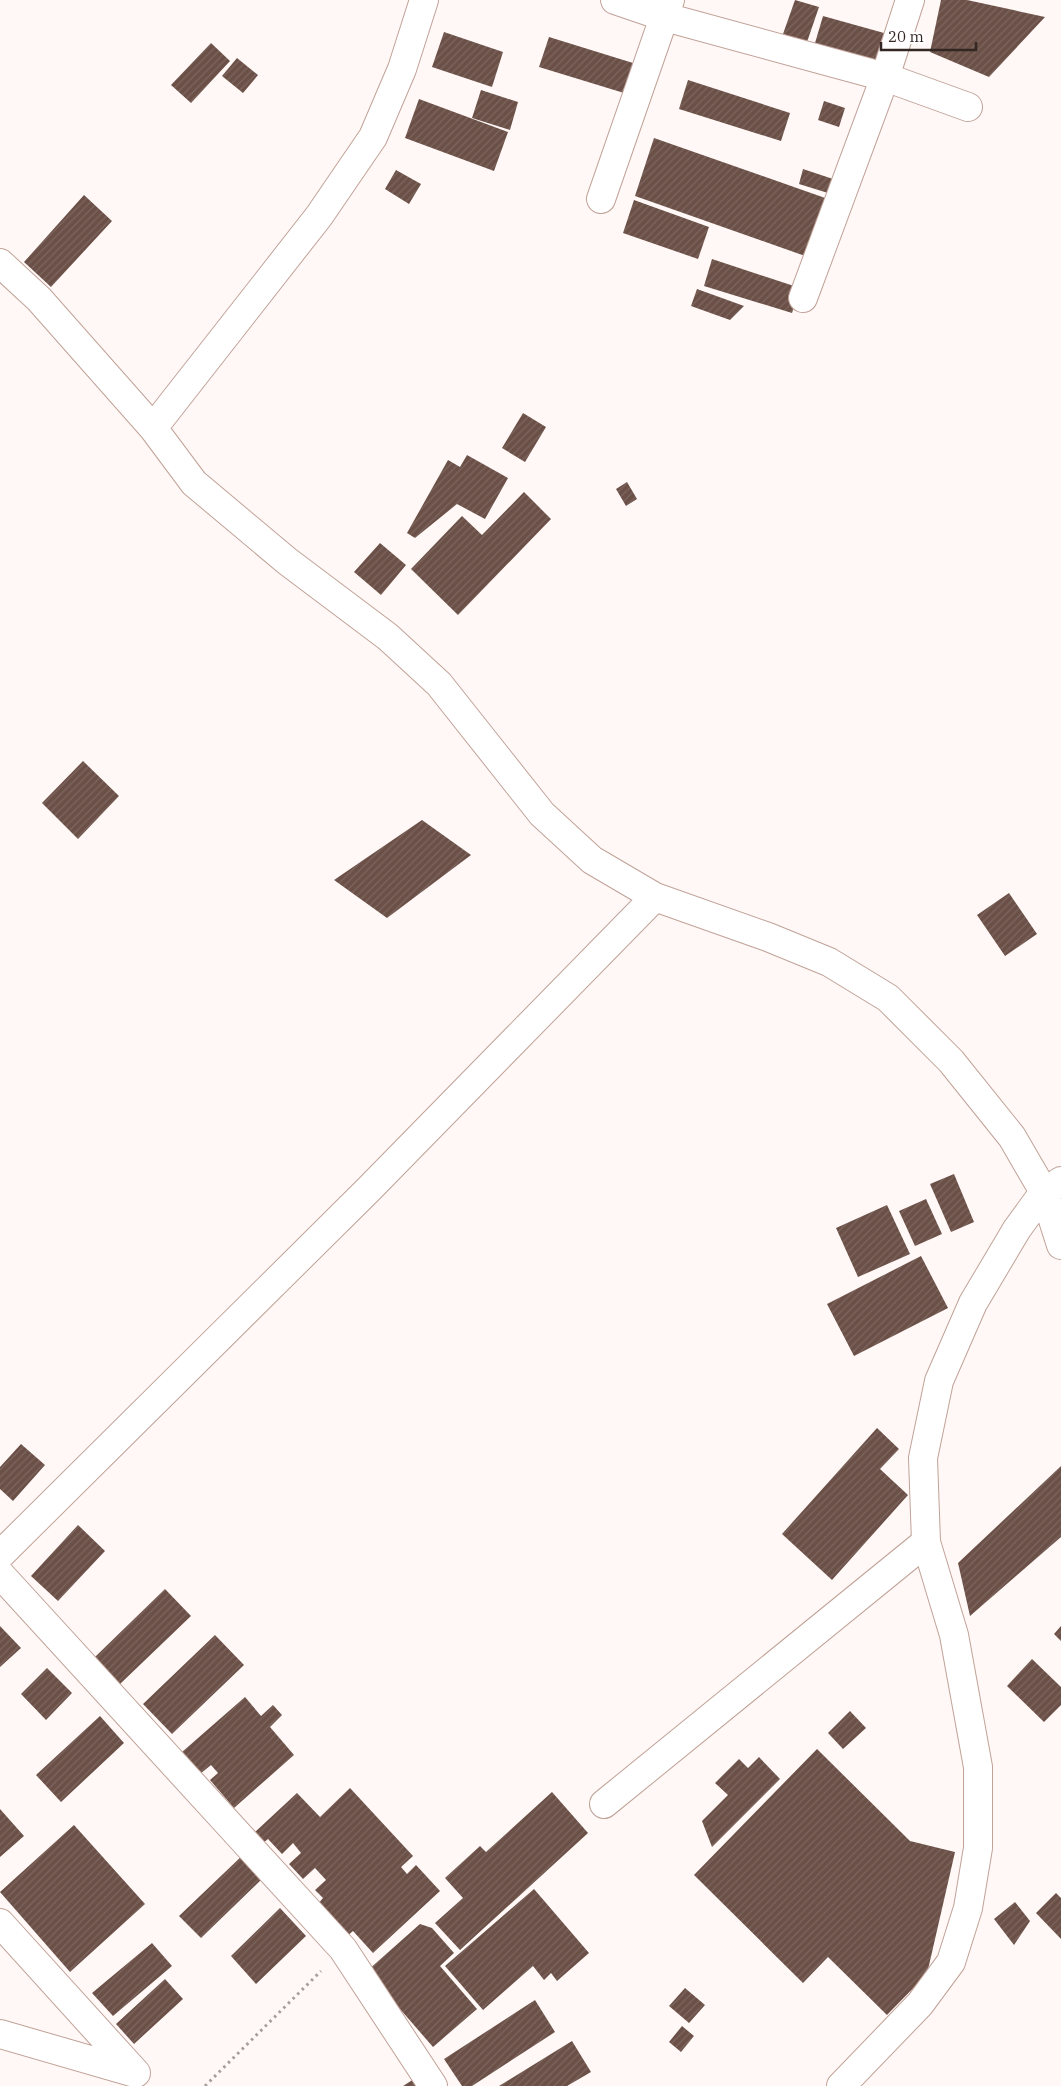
<svg xmlns="http://www.w3.org/2000/svg" width="1061" height="2086" font-family="'IBM Plex Serif',serif">
<style>
.building{fill:url(#building-hatch)}
.lines{fill:none;stroke-linecap:round;stroke-linejoin:round}
.minor-casing{stroke:#c0a298;stroke-width:30}
.path{stroke:#a79e9b;stroke-width:3;stroke-dasharray:2.5 4;stroke-linecap:butt}
.minor{stroke:#fff;stroke-width:28}
</style>
<defs>
<pattern id="building-hatch" width="6" height="6" patternUnits="userSpaceOnUse" patternTransform="scale(1.25)"><rect width="6" height="6" fill="#6b5047"/><path d="M-1 1l2-2M0 6l6-6M5 7l2-2" fill="none" stroke="#7c665f"/></pattern>
</defs>
<rect width="100%" height="100%" fill="#fff8f6"/>
<path class="building" d="M795,0L819,7L807,42L783,34Z
M941,0H967L1045,17L989,77L930,52Z
M823,16L884,33L876,60L815,43Z
M444,32L503,52L492,87L432,67Z
M549,37L633,63L624,93L539,67Z
M211,43L230,61L191,103L171,85Z
M237,58L258,75L243,93L222,76Z
M688,80L790,113L781,141L679,109Z
M481,90L518,102L510,130L472,118Z
M419,99L508,132L494,171L405,138Z
M824,101L845,108L839,127L818,120Z
M654,138L828,199L808,257L635,196Z
M803,169L833,179L828,193L799,184Z
M396,170L421,184L409,204L385,189Z
M84,195L112,221L51,287L24,262Z
M634,200L709,227L698,259L623,233Z
M712,259L800,288L792,313L704,286Z
M697,289L744,306L730,320L691,306Z
M523,413L546,427L525,462L502,448Z
M467,455L508,478L485,519L457,504L415,538L407,533L448,460L460,467Z
M627,482L637,499L626,506L616,489Z
M524,492L551,519L458,615L411,569L462,516L482,535Z
M380,543L406,565L381,595L354,572Z
M83,761L119,796L78,839L42,803Z
M422,820L471,855L387,918L334,880Z
M1009,893L1037,934L1005,956L977,915Z
M954,1174L974,1222L951,1232L930,1184Z
M926,1199L942,1234L915,1246L899,1211Z
M887,1205L910,1254L858,1277L836,1228Z
M921,1256L948,1308L854,1356L827,1304Z
M877,1428L899,1449L880,1469L908,1495L832,1580L782,1534Z
M21,1444L45,1465L13,1501L0,1489V1467Z
M1061,1466V1537L970,1616L958,1563Z
M78,1525L105,1551L58,1601L31,1576Z
M165,1589L191,1616L120,1684L95,1657Z
M0,1626L21,1648L0,1667Z
M1061,1626V1641L1054,1634Z
M215,1635L244,1665L172,1734L143,1704Z
M1032,1659L1061,1687V1705L1044,1722L1007,1686Z
M47,1668L72,1693L46,1720L21,1694Z
M245,1697L261,1716L273,1705L282,1715L270,1727L294,1755L234,1808L210,1780L218,1773L211,1765L200,1774L182,1752Z
M850,1711L866,1728L843,1749L828,1733Z
M100,1716L124,1743L61,1802L36,1775Z
M817,1749L910,1841L955,1852L927,1974L887,2015L828,1957L803,1983L694,1875Z
M759,1757L780,1779L712,1847L702,1821L728,1795L715,1783L739,1759L748,1768Z
M350,1788L413,1856L401,1867L407,1874L416,1865L440,1891L373,1953L353,1931L347,1936L318,1904L323,1898L315,1890L326,1880L315,1868L303,1879L289,1864L301,1853L293,1843L282,1854L268,1839L262,1844L253,1834L297,1793L320,1817Z
M552,1792L588,1833L460,1950L435,1923L463,1898L445,1878L480,1846L486,1852Z
M0,1809L24,1836L0,1857Z
M74,1825L145,1904L70,1972L0,1892Z
M244,1854L265,1876L201,1938L179,1916Z
M534,1889L589,1953L557,1981L551,1973L544,1980L533,1966L483,2010L445,1966Z
M1056,1893L1061,1898V1939L1036,1913Z
M1015,1902L1030,1921L1014,1945L994,1919Z
M280,1908L306,1936L256,1984L231,1956Z
M420,1924L432,1928L454,1953L440,1966L477,2009L433,2047L367,1971Z
M152,1943L172,1966L113,2016L92,1993Z
M165,1979L183,1999L134,2044L116,2024Z
M685,1988L705,2005L689,2023L669,2006Z
M535,2000L555,2032L472,2086H462L444,2059Z
M682,2026L694,2036L681,2052L669,2042Z
M572,2041L591,2072L567,2086H499Z
M414,2079L418,2086H403Z"/>
<g class="lines">
<g class="minor-casing">
<path id="minor" d="M615,0L665,17L885,77L968,107
M601,199L670,0
M0,263L39,299L153,428L194,483L287,561L388,637L439,684L542,814L592,860L655,897L768,937L829,962L888,998L951,1061L1012,1137L1044,1192L1061,1181
M803,298L885,77L910,0
M153,428L319,216L373,137L402,69L424,0
M1044,1192L1061,1245
M0,1555L369,1189L655,897
M0,1574L343,1949L433,2086
M604,1804L926,1542
M0,1923L136,2073
M0,2034L135,2073
M841,2086L920,2004L951,1962L968,1908L978,1848V1767L954,1635L926,1542L923,1458L939,1381L973,1303L1017,1229L1044,1192"/>
</g>
<path class="path" d="M205,2086L321,1971"/>
<use href="#minor" class="minor"/>
</g>
<path d="M881 42v8h95v-8" fill="none" stroke="#332723" stroke-width="2.5"/>
<text x="888" y="42" font-size="15" fill="#332723" stroke="#ffffff" stroke-width="4" paint-order="stroke">20 m</text>
</svg>
